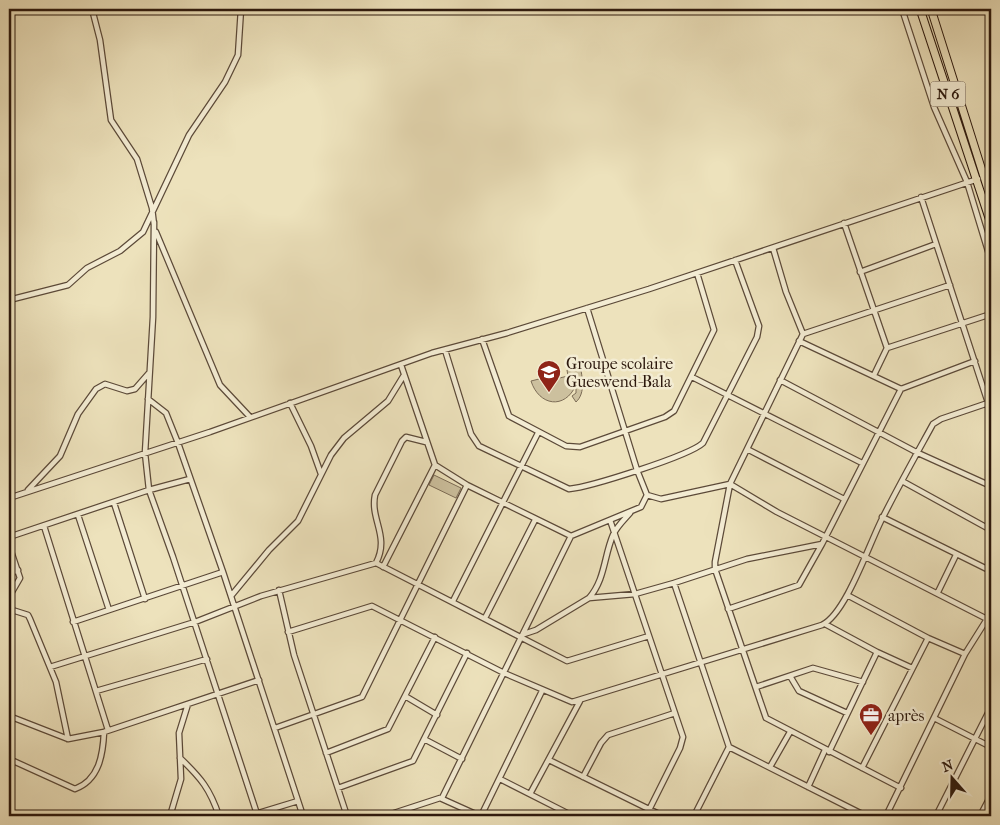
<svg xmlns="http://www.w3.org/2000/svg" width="1000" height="825" font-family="'IM FELL French Canon',serif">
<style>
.green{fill:#ccc09e;stroke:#7c6c56}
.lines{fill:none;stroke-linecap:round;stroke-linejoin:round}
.street-casing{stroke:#5c4a39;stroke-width:7}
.primary-casing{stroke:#2c180d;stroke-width:9}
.street{stroke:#f3ecd3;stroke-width:4.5}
.primary{stroke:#ede2bc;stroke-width:7}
.labels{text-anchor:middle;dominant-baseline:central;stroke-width:5;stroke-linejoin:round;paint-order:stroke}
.shield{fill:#f3ecd3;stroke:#685848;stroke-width:1}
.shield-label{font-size:15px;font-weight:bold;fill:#2c180d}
.poi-label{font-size:16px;fill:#2c180d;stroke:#f3ecd3;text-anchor:start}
</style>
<rect width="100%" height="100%" fill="#ede2bc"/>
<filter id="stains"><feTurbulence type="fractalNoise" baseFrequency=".004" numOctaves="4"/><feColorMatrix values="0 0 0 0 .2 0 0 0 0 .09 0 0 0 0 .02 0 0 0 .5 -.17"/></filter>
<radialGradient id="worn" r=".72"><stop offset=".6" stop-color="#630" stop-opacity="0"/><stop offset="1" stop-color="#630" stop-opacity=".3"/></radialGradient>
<path class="green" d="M580,365C582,376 586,393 576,402L572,396L576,393V385C565,410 539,406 531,381L539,379L546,380L550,386L553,385L551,380L568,376L567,370Z
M434,475L461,488L456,498L429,485Z"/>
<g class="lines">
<g class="street-casing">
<path id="street" d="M92,9L100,40L111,120L137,159L152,208L154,225
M902,9L934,107L967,182L991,261
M921,197L991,412
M154,222L153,317L145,453L149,490L173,557L257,814
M844,223L887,348L874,375
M156,232L220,385L250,417
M773,248L786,292L803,334
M860,272L936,244
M9,300L68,285L87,268L120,251L143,232L189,135L225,82L238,55L241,9
M587,308L637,470L647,495L661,499L730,484L777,512L987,619
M482,339L509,416L566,446L580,447L665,417L674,411L714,330L697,273
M799,341L901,389
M887,348L991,314
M445,350L471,434L479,446L569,489C590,487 689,456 703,443L757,337L759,326L735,260
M401,365L435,465L467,485L571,536L641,507L647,495
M692,377L862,463
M780,380L918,453L991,486
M148,399L166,413L178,443L223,572L303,816
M290,403L311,446L321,474
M747,449L844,499
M902,481L991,530
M28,490L60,456L78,414L96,389L105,384L127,391L135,389L149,373
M9,498L210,432L432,353L507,333L649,289L978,179
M114,503L145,599
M78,515L109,610
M882,517L991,571
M610,520L683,737L680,748L646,816
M44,526L108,730
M9,537L149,490L190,479
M9,545L20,578L9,597
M376,563L567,661L649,636
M383,567L435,465
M9,574L18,570
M674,583L729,747L694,816
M279,590L294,655L347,816
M938,592L956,555
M847,595L928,638L965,654
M231,596L269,550L298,521L331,455L344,438L388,401L404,375
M589,598L635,594L674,583L747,559L822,544L901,389L975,361
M453,601L538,433
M9,609L28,615L30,619L56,682L68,739
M728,609L799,585L822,544
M485,618L535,520
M73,622L223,572
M825,624L877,652L912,668
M288,632L372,606L504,673L572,702L822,625C846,614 869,544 882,519C898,487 916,455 933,424L941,419L991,402
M524,634L536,630L589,598C605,580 604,556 613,535C617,526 624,520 630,513
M50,667L195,622L261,596L376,563C390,536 370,520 375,495L402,441L406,437L426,442
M790,676L799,691L847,713
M756,687L813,668L863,682
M96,691L207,659
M405,696L437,715
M9,707L12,717
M9,716L68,739L104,732L259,680
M936,719L991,747
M275,728L362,697L467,485
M424,739L462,759
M729,747L866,816
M829,752L877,652
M326,753L388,729L435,637
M180,758C201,778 210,789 219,816
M9,759L75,789C99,780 103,755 104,732
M549,760L663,816
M770,767L790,732
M862,768L928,638
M583,777L601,743L608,735L675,713
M500,779L573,816
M808,787L825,750
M338,788L413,761L467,653
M901,788L766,718L715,569V562L730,484L803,334L950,285
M530,794L580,701
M442,798L571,536
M9,811L11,816
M170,816L181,779L179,733L188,704
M249,816L298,801
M385,816L440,798L480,816
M481,816L542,691
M886,816L965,654L987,619L991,617
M936,816L991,707
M980,816L991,795"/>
</g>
<g class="primary-casing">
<path id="primary" d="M920,9L991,224
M931,9L991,199"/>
</g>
<use href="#street" class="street"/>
<use href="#primary" class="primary"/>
</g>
<defs>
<g id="school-pin" transform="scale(1.25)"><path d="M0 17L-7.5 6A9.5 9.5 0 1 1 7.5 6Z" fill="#8f2418" stroke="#f3ecd3"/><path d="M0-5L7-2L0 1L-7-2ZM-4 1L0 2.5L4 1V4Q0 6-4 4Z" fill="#fff"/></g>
<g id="office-pin" transform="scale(1.25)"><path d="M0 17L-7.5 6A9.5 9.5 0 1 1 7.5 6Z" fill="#8f2418" stroke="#f3ecd3"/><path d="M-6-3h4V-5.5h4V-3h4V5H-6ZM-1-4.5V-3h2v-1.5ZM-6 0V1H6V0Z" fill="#fff"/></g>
</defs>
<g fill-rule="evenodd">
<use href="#school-pin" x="549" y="372"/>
<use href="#office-pin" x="871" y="715"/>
</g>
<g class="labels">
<rect class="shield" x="930.5" y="81.5" width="35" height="25" rx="4"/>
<g class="shield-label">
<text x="948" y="94">N 6</text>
</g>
<g class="poi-label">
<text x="566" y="363">Groupe scolaire<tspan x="566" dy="18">Gueswend-Bala</tspan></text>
<text x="888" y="715">après</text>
</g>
</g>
<rect width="1000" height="825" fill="none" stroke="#ede2bc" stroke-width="30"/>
<rect x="10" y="10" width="980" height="805" fill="none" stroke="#2c180d" stroke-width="2.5"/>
<rect x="15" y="15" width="970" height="795" fill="none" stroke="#2c180d"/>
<g transform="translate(952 778) rotate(340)" stroke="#f3ecd3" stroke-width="4" paint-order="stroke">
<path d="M0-4L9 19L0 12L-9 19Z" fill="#2c180d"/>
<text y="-8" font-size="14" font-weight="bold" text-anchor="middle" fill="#2c180d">N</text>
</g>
<rect width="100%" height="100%" filter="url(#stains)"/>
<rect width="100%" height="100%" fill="url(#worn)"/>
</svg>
